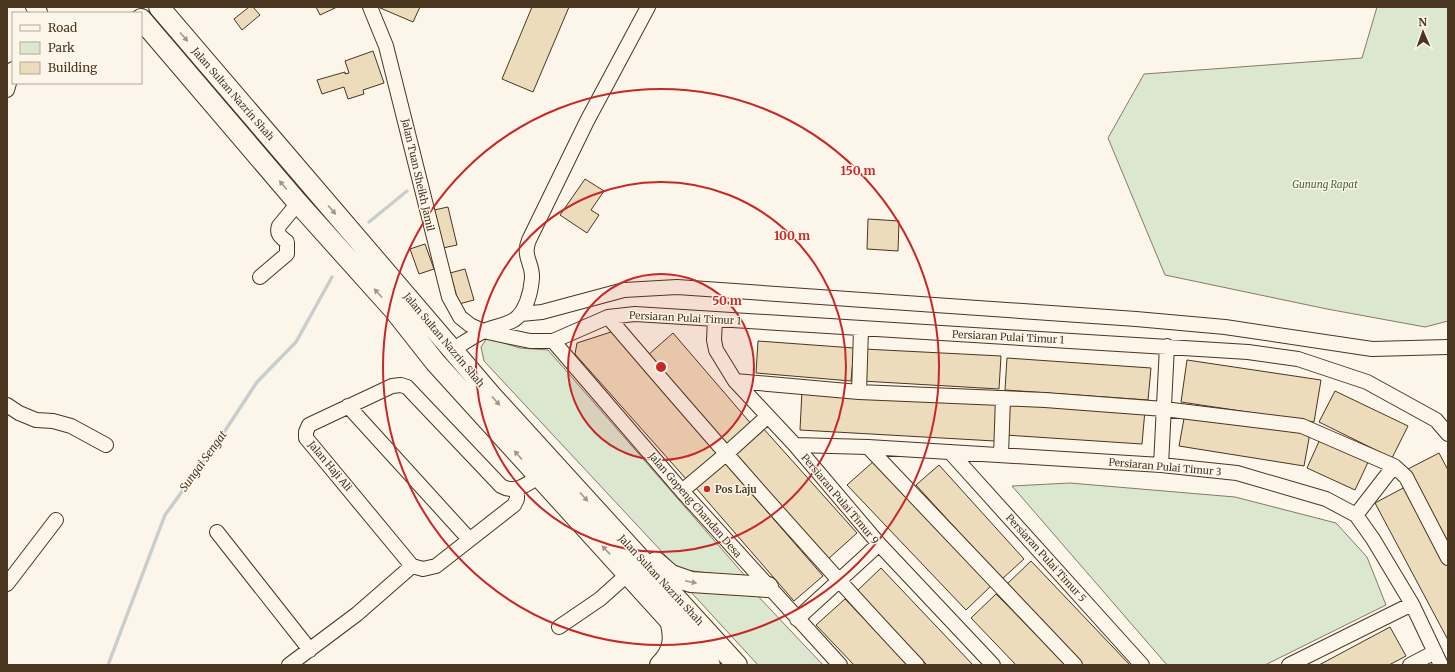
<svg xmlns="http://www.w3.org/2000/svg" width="1455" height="672" font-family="Merriweather,serif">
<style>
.green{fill:#dce7d0;stroke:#887966}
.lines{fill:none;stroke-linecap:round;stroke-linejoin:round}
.stream{stroke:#c9cecd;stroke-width:3.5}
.building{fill:#ecdcbc;stroke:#4a3520}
.minor-casing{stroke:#4a3520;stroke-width:16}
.highway-casing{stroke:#4a3520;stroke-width:22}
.minor{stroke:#fbf6e9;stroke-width:14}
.highway{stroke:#fbf6e9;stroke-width:20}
.oneway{fill:#a29684}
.ring{fill:none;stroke:#c62828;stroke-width:2}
.poi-dot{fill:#c62828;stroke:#fbf6e9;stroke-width:1.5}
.labels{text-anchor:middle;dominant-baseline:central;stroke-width:3;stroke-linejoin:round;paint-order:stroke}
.street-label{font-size:10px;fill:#4a3520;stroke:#fbf6e9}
.park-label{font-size:10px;font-style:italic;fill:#436837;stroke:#fbf6e9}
.poi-label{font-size:10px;font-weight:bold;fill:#4a3520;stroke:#fbf6e9;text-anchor:start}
.water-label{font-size:11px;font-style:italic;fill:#4a3520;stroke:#fbf6e9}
.centre{fill:#c62828;stroke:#fbf6e9;stroke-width:2}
.ring-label{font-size:12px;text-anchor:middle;font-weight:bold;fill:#c62828;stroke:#fbf6e9;stroke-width:3;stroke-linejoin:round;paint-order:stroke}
</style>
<rect width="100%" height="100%" fill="#fbf6e9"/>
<path class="green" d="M1377,7H1448V321L1425,327L1327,309L1165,275L1108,138L1144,74L1362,58Z
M487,338L520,348L548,350L747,578L678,569L484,361L481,347Z
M1070,483L1235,497L1336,523L1367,557L1386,605L1265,665H1167L1012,486Z
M689,590L755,593L823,665H758Z"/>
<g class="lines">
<path class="stream" d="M369,222L407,191
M108,665L165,515L215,446L257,382L296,342L332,277"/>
</g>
<path class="building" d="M249,7H253L260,15L242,30L234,19Z
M316,7H337L320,15Z
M378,7H420L413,22Z
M532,7H569L533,92L502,79Z
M373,51L384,83L363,90L364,94L348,99L344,87L322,94L317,80L345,72V74L349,73L345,61Z
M585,179L604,191L591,210L599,215L587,233L560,215Z
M448,207L457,245L443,248L434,210Z
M868,219L899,221L898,251L867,249Z
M425,244L434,269L419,274L410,249Z
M465,269L474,300L459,304L450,273Z
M614,331L717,453L687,480L575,354L577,343Z
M673,333L753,426L728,447L648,355Z
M758,341L854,348L851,381L756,373Z
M864,349L1001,356L999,389L862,381Z
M1007,358L1151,368L1148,400L1005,390Z
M1187,360L1321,380L1314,422L1181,402Z
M802,390L997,401L995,441L800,430Z
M1335,391L1408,426L1392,458L1319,422Z
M1008,401L1145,410L1142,444L1005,435Z
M1185,413L1310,433L1304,466L1179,446Z
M762,427L857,533L827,560L732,453Z
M1321,437L1370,458L1355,490L1307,468Z
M1439,453L1448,470V546L1408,469Z
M874,461L992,585L966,610L847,485Z
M725,463L823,576L794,601L696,488Z
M939,465L1024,559L1002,579L916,485Z
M1405,487L1448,567V640L1375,503Z
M1031,561L1130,665H1082L1006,585Z
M881,568L973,665H927L857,591Z
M996,594L1066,665H1016L971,618Z
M845,599L908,665H854L816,625Z
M1390,627L1406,656L1389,665H1319Z"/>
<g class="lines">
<g class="minor-casing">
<path id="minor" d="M33,7L40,12
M370,7L386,46L449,297L460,317L470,325L483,331L530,341H553L608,317L635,314L1248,352L1298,359L1367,382L1436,420L1448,434
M7,90L13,69
M260,277L287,254V242C281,237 276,234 279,226L298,203
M521,314L542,312L624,290L677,287L1136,319L1225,327L1372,349L1448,347
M608,317C709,435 811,552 917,665
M715,319L714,340L716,350L735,381L795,445L879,544L993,665
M553,341L682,491L840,665
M452,350C462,344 472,337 482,332C491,327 504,326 514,320C526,312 531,292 532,278C533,263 522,257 529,240L587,121L648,7
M735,381L859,392L1045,400L1164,409L1302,426L1394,466L1406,477L1448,558
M859,392L861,329
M7,405L19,413L36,420L53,421L71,426L106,445
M348,406L469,539
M795,445L868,447L1161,465L1237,473L1326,499L1356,515L1373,539L1412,604L1441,665
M868,447L1075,665
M950,452L1142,665
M1001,455L1003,398
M1161,465L1167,346
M682,491L726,454L768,416
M1356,515L1394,466
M217,532L310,650
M412,566L423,569L436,566L514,505L517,499V489
M7,584L56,520
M797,619L879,544
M559,627L600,599L628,574
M289,665L357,614L412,566L306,438V432L309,425L392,386L401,385L407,387L501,486C515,494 526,485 538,477
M668,665L694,646
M686,665L701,654
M1289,665L1412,604
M1410,665L1435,652"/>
</g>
<g class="highway-casing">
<path id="highway" d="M159,7L491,395L737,665
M141,19L298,203L394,310L435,362L710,665
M656,562L671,575L691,582L768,587
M660,665C674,651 675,638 670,620"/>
</g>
<use href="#minor" class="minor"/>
<use href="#highway" class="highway"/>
</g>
<defs><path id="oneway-solid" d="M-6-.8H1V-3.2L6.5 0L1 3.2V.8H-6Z"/></defs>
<g class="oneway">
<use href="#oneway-solid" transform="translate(184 37) rotate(49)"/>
<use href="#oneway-solid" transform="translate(283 185) rotate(-130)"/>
<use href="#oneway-solid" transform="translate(332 210) rotate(49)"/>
<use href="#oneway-solid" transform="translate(378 293) rotate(-132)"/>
<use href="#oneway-solid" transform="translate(496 401) rotate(48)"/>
<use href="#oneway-solid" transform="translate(518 455) rotate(-132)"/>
<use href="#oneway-solid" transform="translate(584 497) rotate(48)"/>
<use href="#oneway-solid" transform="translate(606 550) rotate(-133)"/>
<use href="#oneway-solid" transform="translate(691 582) rotate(12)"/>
</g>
<circle cx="661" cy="367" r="93" fill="#c62828" fill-opacity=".12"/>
<g class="ring">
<circle cx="661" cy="367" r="93"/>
<circle cx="661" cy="367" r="185"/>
<circle cx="661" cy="367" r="278"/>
</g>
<circle class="poi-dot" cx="707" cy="489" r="4"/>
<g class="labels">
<g class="street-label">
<text transform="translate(233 94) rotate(49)">Jalan Sultan Nazrin Shah</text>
<text transform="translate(418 175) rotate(77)">Jalan Tuan Sheikh Jamil</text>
<text transform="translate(685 318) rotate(3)">Persiaran Pulai Timur 1</text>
<text transform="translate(1008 337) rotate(3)">Persiaran Pulai Timur 1</text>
<text transform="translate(444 340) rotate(50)">Jalan Sultan Nazrin Shah</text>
<text transform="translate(330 466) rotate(50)">Jalan Haji Ali</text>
<text transform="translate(1165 467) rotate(5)">Persiaran Pulai Timur 3</text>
<text transform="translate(840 499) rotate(50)">Persiaran Pulai Timur 9</text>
<text transform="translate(695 505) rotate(49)">Jalan Gopeng Chandan Desa</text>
<text transform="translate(1046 558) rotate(48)">Persiaran Pulai Timur 5</text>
<text transform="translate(661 580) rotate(47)">Jalan Sultan Nazrin Shah</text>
</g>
<g class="park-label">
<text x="1325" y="184">Gunung Rapat</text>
</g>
<g class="poi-label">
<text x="715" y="489">Pos Laju</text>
</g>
<g class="water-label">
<text transform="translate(203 461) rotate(-54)">Sungai Sengat</text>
</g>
</g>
<circle cx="661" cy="367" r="6" class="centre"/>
<g class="ring-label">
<text x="858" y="175">150 m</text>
<text x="792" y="240">100 m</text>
<text x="727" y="305">50 m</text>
</g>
<rect width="1455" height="672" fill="none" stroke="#4a3520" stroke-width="16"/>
<rect x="12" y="12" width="130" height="72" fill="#fbf6e9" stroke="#b4a999"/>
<rect x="20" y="25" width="20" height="6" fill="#fbf6e9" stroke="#b4a999"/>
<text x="48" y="32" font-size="12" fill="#4a3520">Road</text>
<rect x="20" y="42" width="20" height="12" fill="#dce7d0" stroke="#b4a999"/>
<text x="48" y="52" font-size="12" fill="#4a3520">Park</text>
<rect x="20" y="62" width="20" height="12" fill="#ecdcbc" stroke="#b4a999"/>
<text x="48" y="72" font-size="12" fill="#4a3520">Building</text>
<g transform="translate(1423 32) rotate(358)" stroke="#fbf6e9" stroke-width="3" paint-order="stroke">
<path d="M0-3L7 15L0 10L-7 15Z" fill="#4a3520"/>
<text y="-6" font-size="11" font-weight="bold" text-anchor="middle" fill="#4a3520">N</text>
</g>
</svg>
